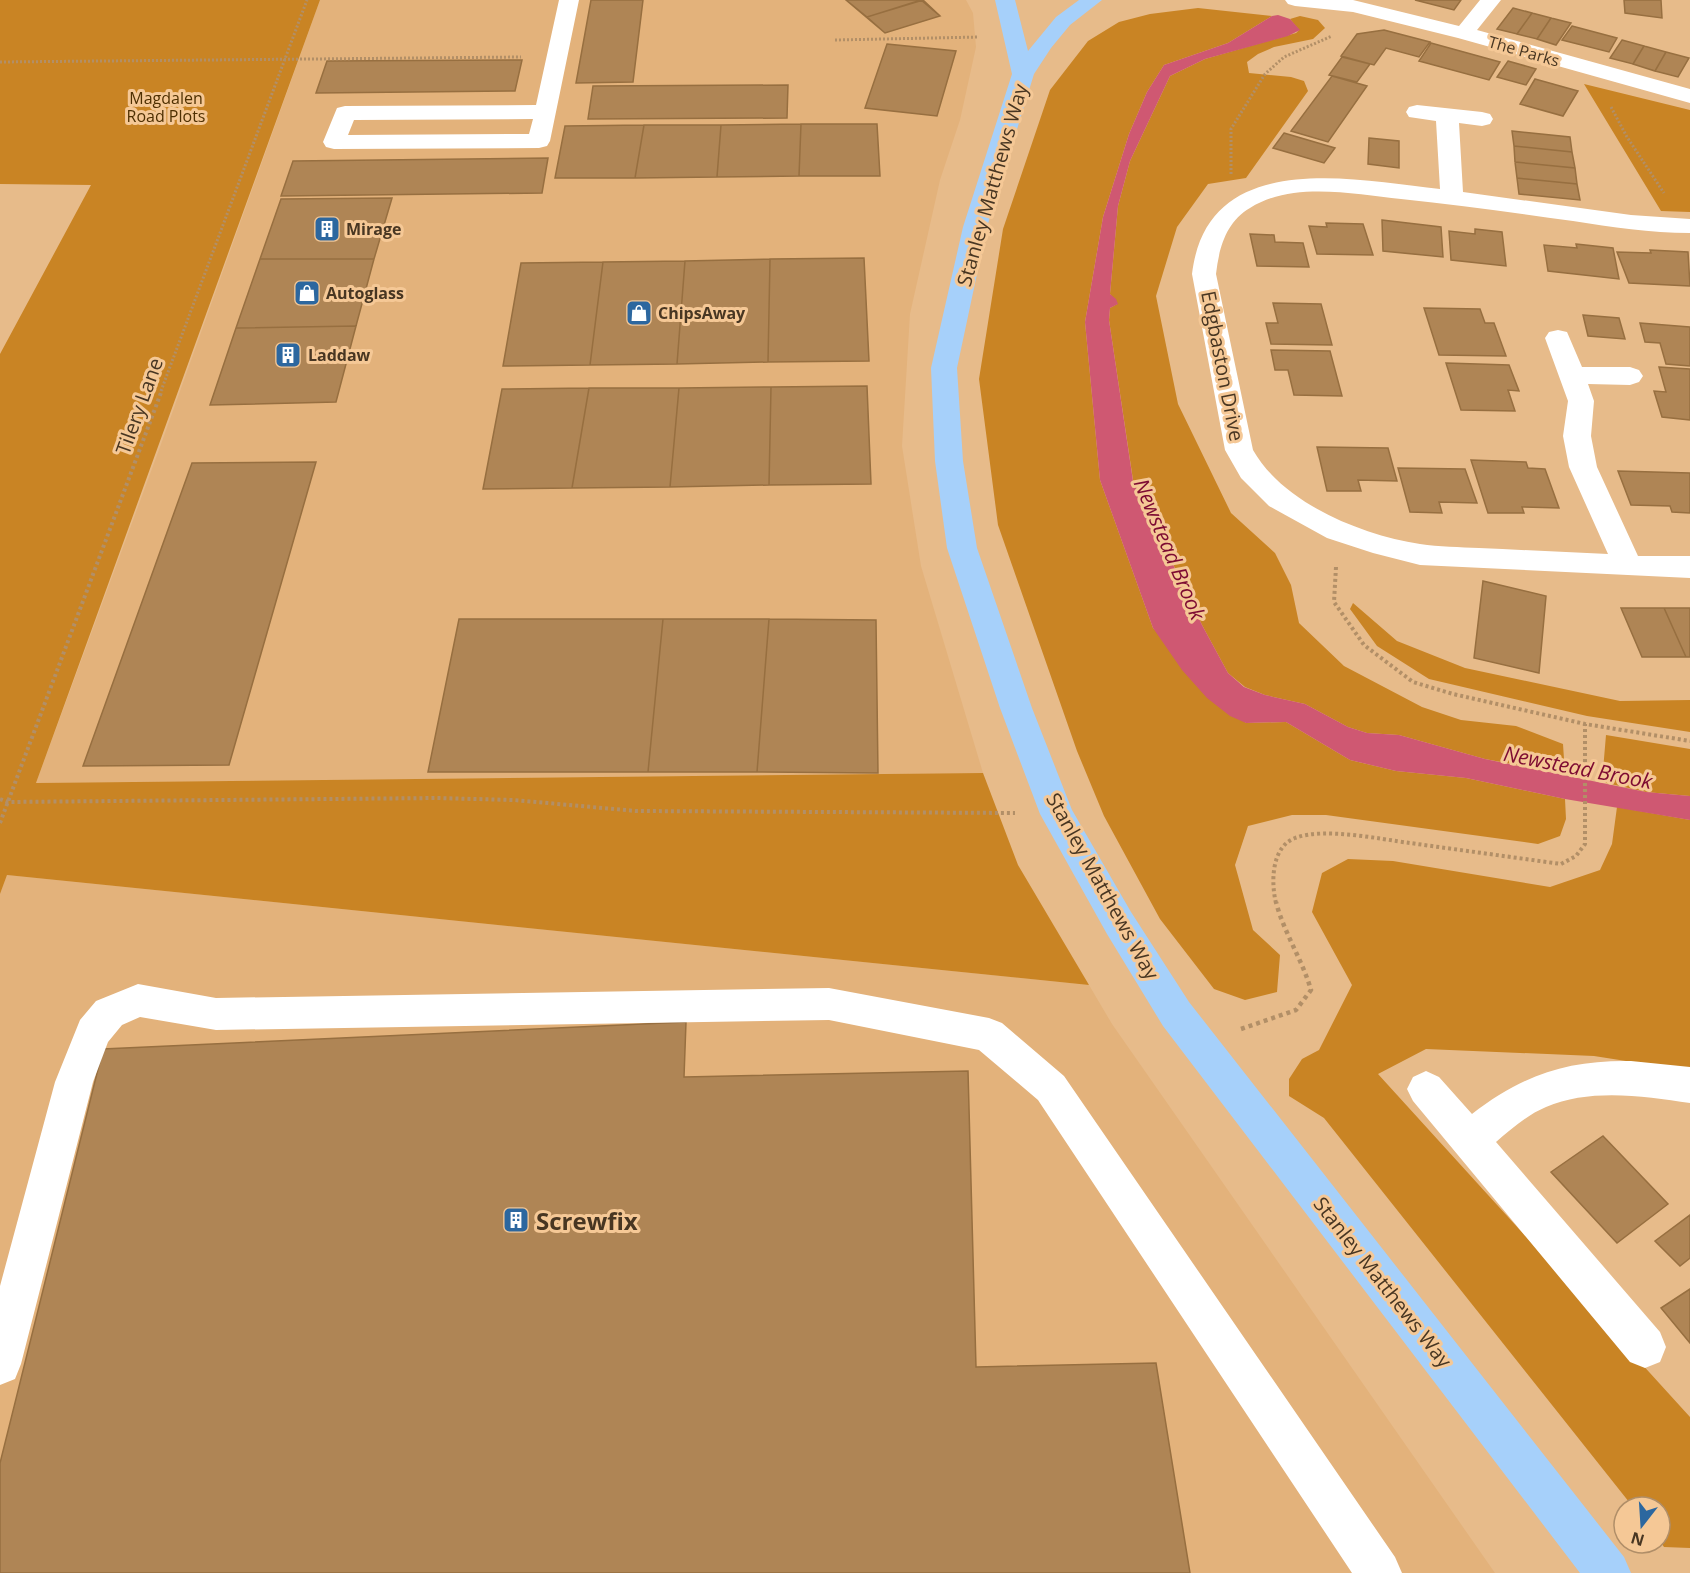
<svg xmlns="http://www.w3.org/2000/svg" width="1690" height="1573" font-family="'Open Sans',sans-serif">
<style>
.built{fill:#e3b27b}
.green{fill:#c98424}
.water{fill:#cf5872}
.building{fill:#af8555;stroke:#976f40;stroke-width:1.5}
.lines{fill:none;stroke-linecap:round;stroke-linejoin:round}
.path-far2{stroke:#b28f67;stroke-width:3;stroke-dasharray:2 2;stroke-linecap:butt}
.path-far1{stroke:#b28f67;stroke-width:4;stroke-dasharray:3 3;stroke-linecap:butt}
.path{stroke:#b28f67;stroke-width:4.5;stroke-dasharray:4 4;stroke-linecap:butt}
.minor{fill:#fff;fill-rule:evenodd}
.major{fill:#a6d0fa;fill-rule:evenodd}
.labels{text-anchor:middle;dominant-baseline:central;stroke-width:6;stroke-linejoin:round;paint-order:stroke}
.far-street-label{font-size:16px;fill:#483622;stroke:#f5c896}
.far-park-label{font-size:16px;fill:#4f3002;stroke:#f5c896}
.far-poi-label{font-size:16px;font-weight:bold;fill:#483622;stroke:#f5c896;text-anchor:start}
.street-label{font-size:20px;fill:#483622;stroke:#f5c896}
.water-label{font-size:21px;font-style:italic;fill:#7d0b32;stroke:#f5c896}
.near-poi-label{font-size:24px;font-weight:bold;fill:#483622;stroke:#f5c896;text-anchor:start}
</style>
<rect width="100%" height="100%" fill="#e7bb8a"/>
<path class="built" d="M320,0H966L973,13L976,47L960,120L940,180L910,314L902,446L921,566L983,773L36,783L160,447Z
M7,875L1089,985L1112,1024L1495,1573H0V894Z"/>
<path class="green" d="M0,0H320L36,783L983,773L1018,865L1089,985L7,875L0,894V354L91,185L0,184Z
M1198,8L1272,16L1228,43L1164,65L1147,92L1129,134L1103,217L1085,322L1100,480L1153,628L1246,723L1286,722L1350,760L1396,771L1466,778L1565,799L1566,819L1560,836L1538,844L1326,815H1292L1248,826L1235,865L1253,930L1280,955L1277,992L1245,1000L1214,989L1160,919L1104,816L1077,751L998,525L979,379L1003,229L1050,90L1088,41L1119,22L1150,14Z
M1300,16L1318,20L1325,28L1313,39L1274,47L1258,54L1247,62L1249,73L1291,77L1304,81L1308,91L1246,178L1208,184L1177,227L1156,296L1178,404L1231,513L1275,553L1291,585L1299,623L1344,666L1422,707L1461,720L1516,726L1563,744L1565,774L1485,759L1399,735L1367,733L1348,727L1305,704L1265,695L1245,687L1228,673L1202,625L1133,480L1109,320L1110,308L1117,304L1110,294L1118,206L1130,161L1170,76L1205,59L1296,33L1299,30L1290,19Z
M1584,84L1690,110V212L1661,211Z
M1353,603L1397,641L1465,668L1620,701L1690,700V732L1587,716L1429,679L1377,646L1350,609Z
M1606,735L1690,749V796L1646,792L1602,782Z
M1617,807L1690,820V1071L1594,1056L1426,1049L1378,1074L1690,1417V1548L1664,1547L1660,1541V1507H1633L1324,1118L1289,1096V1079L1302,1059L1319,1050L1352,985L1312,912L1322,873L1348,859L1393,861L1550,887L1600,870L1612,844Z"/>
<path class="water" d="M1278,15L1290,19L1300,30L1288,36L1205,59L1170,76L1130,161L1118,206L1110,294L1116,299L1118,304L1110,308L1109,320L1133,481L1202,625L1228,673L1244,687L1265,695L1305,704L1348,727L1367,733L1399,735L1485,759L1646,792L1690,796V820L1565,799L1466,778L1396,771L1350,760L1286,722L1246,723L1230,716L1207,698L1182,670L1153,628L1100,480L1085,322L1103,217L1129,134L1147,92L1164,65L1228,43L1272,16Z"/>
<path class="building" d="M591,0H643L633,82L576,83Z
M846,0H923L940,16L885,33Z
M846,0H923L867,17Z
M921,0L940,16L885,33L867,17Z
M1415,0H1461L1454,10Z
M1624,0H1661L1662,18L1625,13Z
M1513,8L1532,13L1517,34L1497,29Z
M1532,13L1551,18L1537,39L1517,34Z
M1551,18L1571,23L1556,45L1537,39Z
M1572,26L1617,38L1609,52L1562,40Z
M1384,30L1430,42L1419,57L1386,48L1374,65L1341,56L1357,34Z
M1622,40L1644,46L1633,64L1610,58Z
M1431,43L1500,62L1489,80L1419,61Z
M887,44L956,51L937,116L865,108Z
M1644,46L1666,52L1655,71L1633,64Z
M1666,52L1689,58L1678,77L1655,71Z
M1342,57L1370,64L1357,82L1329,75Z
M522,60L515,91L316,93L327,61Z
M1508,61L1536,69L1526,85L1497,77Z
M1332,76L1367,86L1328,142L1291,131Z
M1535,79L1578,91L1563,116L1520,104Z
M788,85L787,118L588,119L593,86Z
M801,124H877L880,176H799Z
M801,124L799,176L717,177L721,125Z
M644,125L635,178H555L565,126Z
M644,125H721L717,177L635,178Z
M1512,131L1570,137L1572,152L1514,146Z
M1284,133L1335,148L1324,163L1273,148Z
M1369,138L1399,141V168L1368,164Z
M1514,146L1572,152L1575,168L1515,162Z
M548,158L542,193L281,196L293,161Z
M1515,162L1575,168L1577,184L1517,178Z
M1517,178L1577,184L1580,200L1519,194Z
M392,198L374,259H260L281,199Z
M1382,220L1441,227L1443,257L1383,251Z
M1326,223L1363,224L1373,255L1317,254L1309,226L1327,227Z
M1475,229L1502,232L1506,266L1451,260L1449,231L1475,234Z
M1250,234L1274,235L1275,242L1303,243L1309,267L1257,266Z
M1576,244L1613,248L1619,279L1548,271L1544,245L1577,248Z
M1650,250L1688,252L1690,286L1629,283L1617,252L1651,253Z
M864,258L869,361L768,362L770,259Z
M260,259H374L356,326L236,328Z
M770,259L768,362L677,364L685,261Z
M685,261L677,364L590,365L603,262Z
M603,262L590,365L503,366L521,263Z
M1273,303L1321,304L1332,345L1271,344L1266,323H1278Z
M1424,308L1480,309L1485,323H1494L1506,356L1439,355Z
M1583,315L1619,318L1625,339L1588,336Z
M1640,323L1690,327V366L1666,364L1660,343L1645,342Z
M356,326L336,402L210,405L236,328Z
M1271,350L1330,351L1342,396L1294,395L1288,370H1275Z
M1446,363L1509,365L1519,391L1508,390L1515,411L1461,410Z
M1659,367L1690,369V420L1662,417L1654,391L1666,392Z
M867,386L871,484L769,485L771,387Z
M771,387L769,485L670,487L679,388Z
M589,388L572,488L483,489L502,389Z
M589,388H679L670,487L572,488Z
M1317,447L1388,448L1397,481L1358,480L1361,491H1327Z
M1471,460L1526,462L1528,468L1545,469L1559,508L1522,507L1524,513H1488Z
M316,462L229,765L83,766L192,463Z
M1398,468L1465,469L1477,503L1439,502L1442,513L1410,512Z
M1618,471L1690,473V513L1672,512L1670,506L1631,505Z
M1483,581L1546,596L1539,673L1474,658Z
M1621,608H1664L1686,657H1642Z
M1664,608H1690V657H1686Z
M459,619H663L648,772H428Z
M663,619H769L757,772H648Z
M769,619L876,620L878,773L757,772Z
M686,1022L684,1077L968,1071L976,1367L1156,1363L1190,1573H0V1463L103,1049Z
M1603,1136L1668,1204L1617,1243L1551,1172Z
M1690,1215V1258L1680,1266L1655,1241Z
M1690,1289V1343L1661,1308Z"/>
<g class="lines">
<path class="path-far2" d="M835,40L979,37
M0,62L521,57
M1611,107L1627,137L1664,193
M1231,174V129L1265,74L1284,57L1332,36
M161,391L307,0"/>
<path class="path-far1" d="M1336,567L1334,602L1364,645L1413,682L1453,694L1585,724L1690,741
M0,799L8,802L436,798L514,800L636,811L1015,813
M0,823L162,390
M1276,903C1271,883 1271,847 1295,838C1325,827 1379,839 1410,843C1460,850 1511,857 1561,864L1576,856L1585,844V724"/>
<path class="path" d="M1241,1029L1296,1010L1311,990C1302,959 1284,933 1276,902"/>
<path class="minor" d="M559,0H579L550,141L547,146L539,148L334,149L326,147L323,142L337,108L345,106L536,105ZM533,119L529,134L348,135L354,120Z
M1285,0H1353L1459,26L1480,0H1501L1477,30L1690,89V103L1458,38L1353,12L1295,6L1288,4Z
M1417,105L1482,112L1490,114L1493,119L1490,124L1482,126L1459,123L1463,192L1631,215L1690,219V233C1650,233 1612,227 1573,221C1516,213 1459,205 1401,199C1354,194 1292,181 1250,208C1226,222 1219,248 1216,274L1253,450C1283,503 1361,535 1420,544C1439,547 1460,547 1479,548C1522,550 1565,552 1608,554L1569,467L1563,436L1568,401L1545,338L1549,332L1558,330L1567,332L1582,367H1630L1639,370L1643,376L1639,382L1630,385L1588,384L1594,401L1591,436L1597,467L1638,556H1690V578L1420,565L1373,553L1327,538L1269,506L1241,478L1225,450L1192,274C1207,148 1351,179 1440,189L1436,121L1409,117L1406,112L1409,107Z
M138,984L216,998L829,988L989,1018L1002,1023L1064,1076L1395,1557L1402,1573H1352L1038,1100L979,1050L829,1020L216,1030L140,1017L122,1025L108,1042L93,1082L21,1364L15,1379L0,1385V1286L55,1082L80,1020L96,1001Z
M1631,1061L1690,1067V1103C1644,1096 1590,1088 1546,1107C1527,1115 1511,1129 1496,1142L1660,1332L1666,1347L1660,1362L1645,1368L1630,1362L1413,1101L1407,1089L1413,1077L1426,1071L1439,1077L1472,1114C1522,1075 1567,1060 1631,1061Z"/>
<path class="major" d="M995,0H1015L1028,51L1056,17L1079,0H1102L1070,25L1051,48L1034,74L987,227L957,368L963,461L977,548L1032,708L1072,810L1131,912L1189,1002L1624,1557L1631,1573H1580L1163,1026L1107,934L1040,814L1000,708L947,548L935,461L931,368L963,227L1012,74Z"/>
</g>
<defs>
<g id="building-square" transform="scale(1.35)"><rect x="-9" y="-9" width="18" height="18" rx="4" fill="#2c679f" stroke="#f5c896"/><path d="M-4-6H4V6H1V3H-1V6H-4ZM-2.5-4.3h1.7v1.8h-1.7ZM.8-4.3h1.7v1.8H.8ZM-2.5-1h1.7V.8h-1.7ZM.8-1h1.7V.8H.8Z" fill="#fff"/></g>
<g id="shop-square" transform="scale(1.35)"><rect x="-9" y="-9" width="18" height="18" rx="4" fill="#2c679f" stroke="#f5c896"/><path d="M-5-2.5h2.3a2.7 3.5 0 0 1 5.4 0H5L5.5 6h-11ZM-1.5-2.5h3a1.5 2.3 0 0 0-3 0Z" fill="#fff"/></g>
</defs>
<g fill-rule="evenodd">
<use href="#building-square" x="327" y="229"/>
<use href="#shop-square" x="307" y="293"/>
<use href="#shop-square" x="639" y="313"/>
<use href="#building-square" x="288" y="355"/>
<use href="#building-square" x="516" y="1220"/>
</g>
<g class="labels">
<g class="far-street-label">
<text transform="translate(1524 51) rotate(16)">The Parks</text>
</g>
<g class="far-park-label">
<text x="166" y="98">Magdalen<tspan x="166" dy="18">Road Plots</tspan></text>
</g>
<g class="far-poi-label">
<text x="346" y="229">Mirage</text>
<text x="326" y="293">Autoglass</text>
<text x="658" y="313">ChipsAway</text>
<text x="308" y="355">Laddaw</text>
</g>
<g class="street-label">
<text transform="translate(992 185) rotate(-74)">Stanley Matthews Way</text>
<text transform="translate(1223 366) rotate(79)">Edgbaston Drive</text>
<text transform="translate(139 406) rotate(-70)">Tilery Lane</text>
<text transform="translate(1103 886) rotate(61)">Stanley Matthews Way</text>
<text transform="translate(1383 1282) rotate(52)">Stanley Matthews Way</text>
</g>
<g class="water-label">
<text transform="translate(1170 549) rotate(67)">Newstead Brook</text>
<text transform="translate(1578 767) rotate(11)">Newstead Brook</text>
</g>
<g class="near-poi-label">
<text x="536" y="1220">Screwfix</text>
</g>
</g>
<g transform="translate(1642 1525) rotate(197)"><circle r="28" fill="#f5c896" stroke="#b08e68" stroke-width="1.5"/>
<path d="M0-4.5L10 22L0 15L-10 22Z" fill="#2c679f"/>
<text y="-9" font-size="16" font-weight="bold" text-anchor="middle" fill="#483622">N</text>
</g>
</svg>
